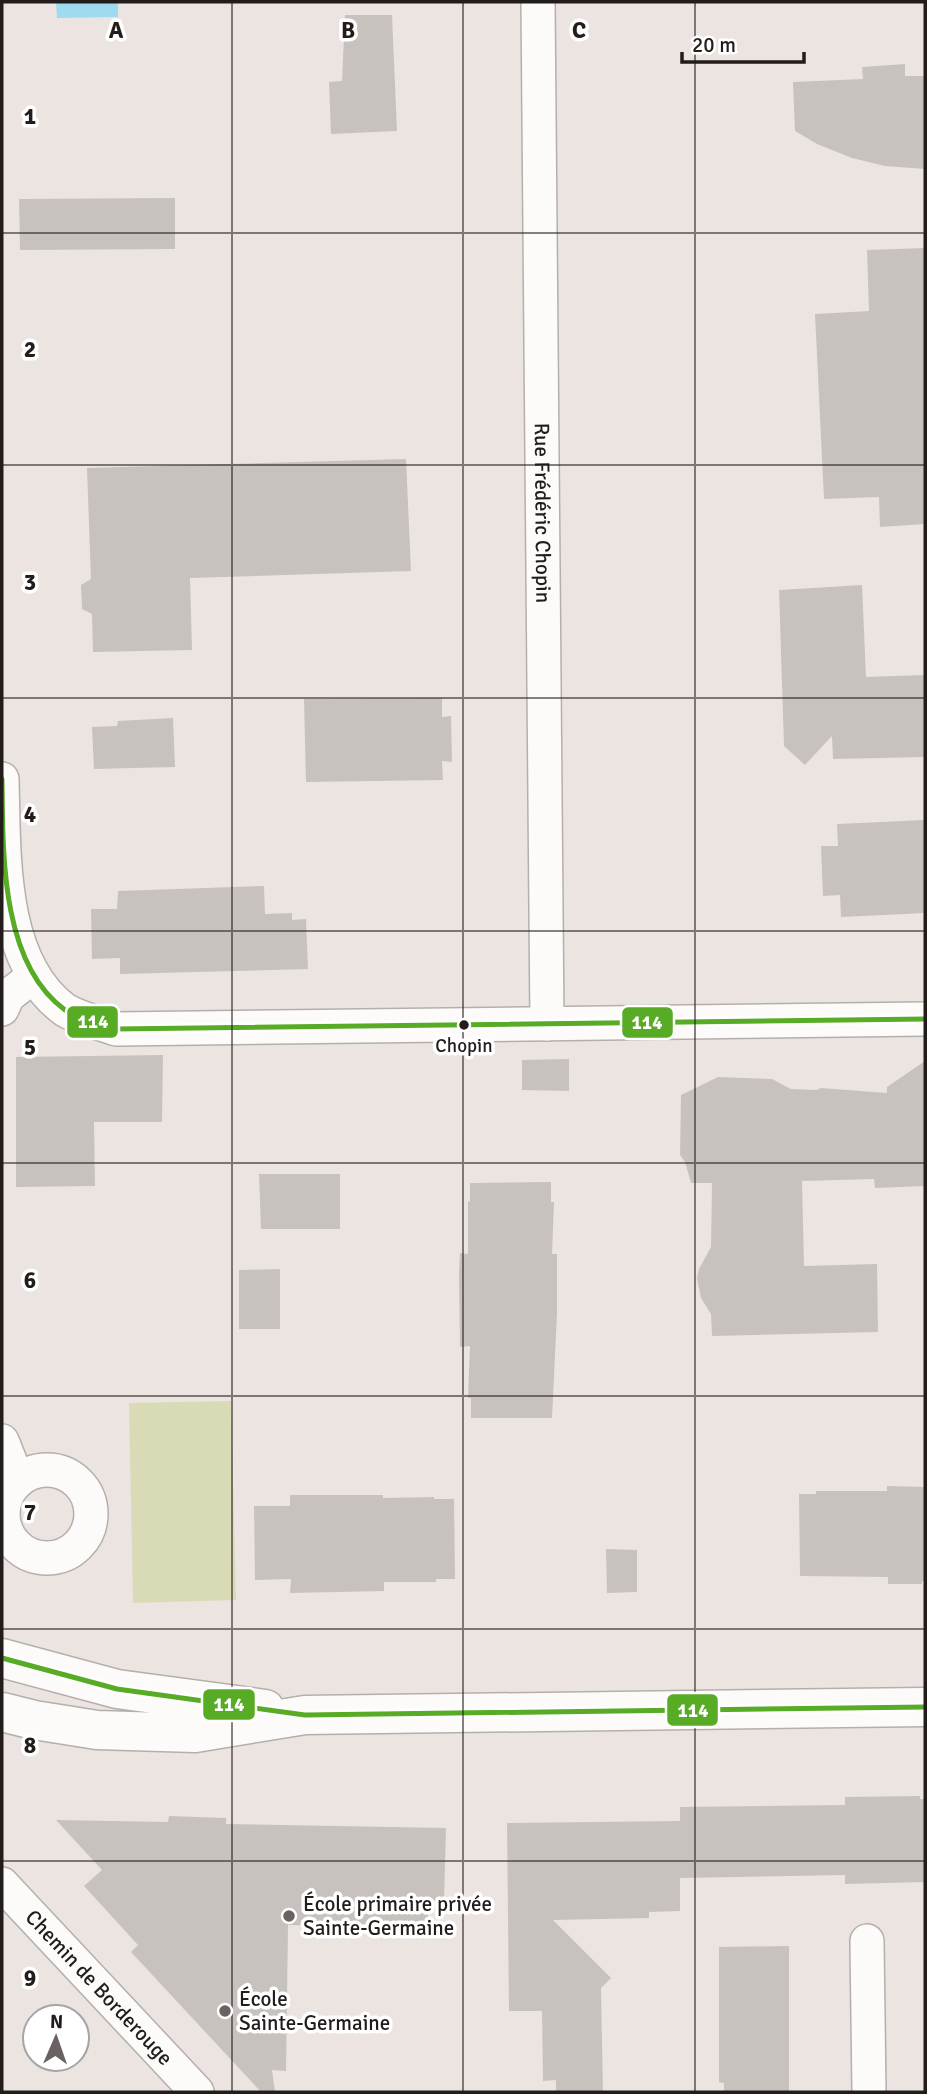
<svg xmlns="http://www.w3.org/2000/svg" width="927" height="2094" font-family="Signika,sans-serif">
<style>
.green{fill:#d8dbb6}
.water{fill:#9edbef}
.building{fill:#c8c2bf}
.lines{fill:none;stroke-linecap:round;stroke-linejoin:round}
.street-casing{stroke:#b5afac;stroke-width:36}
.secondary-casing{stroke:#b5afac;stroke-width:41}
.street{stroke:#fcfbfa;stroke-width:33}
.secondary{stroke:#fcfbfa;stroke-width:38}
.bus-1-casing{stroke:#fff;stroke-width:10}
.bus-1{stroke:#58ac25;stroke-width:5}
.grid{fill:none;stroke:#221c1a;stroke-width:2;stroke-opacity:0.55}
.bus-dot{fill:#221c1a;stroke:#fff;stroke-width:2.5}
.poi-dot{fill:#696260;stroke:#fff;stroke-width:2.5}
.labels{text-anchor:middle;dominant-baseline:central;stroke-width:7;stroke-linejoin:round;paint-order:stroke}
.bus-label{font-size:19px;fill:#221c1a;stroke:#fff}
.street-label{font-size:21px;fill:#221c1a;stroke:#fff}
.poi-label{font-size:21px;fill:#221c1a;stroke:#fff;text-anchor:start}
.grid-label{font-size:23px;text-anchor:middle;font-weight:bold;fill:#221c1a;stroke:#fff;stroke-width:7;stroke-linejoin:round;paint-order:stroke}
.line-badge{stroke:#fff;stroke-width:2.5}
.badge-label{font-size:19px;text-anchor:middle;font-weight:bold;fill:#fff}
</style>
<rect width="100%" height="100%" fill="#ece4e1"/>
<path class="green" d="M231,1401L236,1600L133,1603L129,1403Z"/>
<path class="water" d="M56,2H118V17L57,18Z"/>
<path class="building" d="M345,15H392L397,131L331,134L329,82L342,81Z
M905,64V76H925V169L885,166L852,158L817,144L795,131L793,82L863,79L862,67Z
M175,198V249L20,250L19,199Z
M925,248V524L880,527L879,497L824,499L815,314L869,311L867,250Z
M406,459L411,571L190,578L192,650L93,652L92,614L82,609L81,585L91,579L87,468Z
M862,585L866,677L925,675V757L833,759L832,736L805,765L784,746L779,590Z
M442,698V717L451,716L452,762L442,761L443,780L306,782L304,699Z
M173,718L175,767L94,769L92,727L117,726L118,721Z
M925,820V913L841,917L840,895L823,896L821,846H838L837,824Z
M264,886L265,914L292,913V920L306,919L308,969L120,974V958L92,959L91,909H117L118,891Z
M163,1055L162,1122H94L95,1186L16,1187V1057Z
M569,1059V1091L522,1090V1060Z
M925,1061V1186L875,1188L874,1179L802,1181L804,1266L877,1264L878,1332L712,1336L711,1314L701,1298L697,1278L699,1269L711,1247L712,1183H691L685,1162L680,1155L681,1095L718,1077L772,1079L791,1089L817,1090L821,1088L887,1093V1087Z
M259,1174H340V1229H261Z
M551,1182V1202H554L552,1254H557V1313L552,1418H471V1398H468L470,1346L460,1347L459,1275L460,1253L468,1254V1201L470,1202V1183Z
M280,1269V1329H239V1270Z
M887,1486L925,1487V1581H922V1584H888V1577L800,1576L799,1494H816V1491H887Z
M290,1495H383V1498L434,1497V1499H454L455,1579H436V1582H384V1591L290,1593L291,1579L255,1580L254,1506H290Z
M606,1549L637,1550V1592L607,1593Z
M920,1796V1799H925V1882L845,1884V1875L680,1878V1911L649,1912V1918L553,1920L611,1978L601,1988L603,2092H556V2080L543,2081L542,2011H509L507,1823L680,1821V1807L845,1805V1797Z
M169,1816L226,1818V1824L446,1828L444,1901L428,1900V1928L288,1925L286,2071L272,2070L275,2092H261L131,1952L138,1945L84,1886L102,1870L56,1820L168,1822Z
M789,1946V2092H724V2083L719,2082V1947Z"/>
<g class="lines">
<g class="street-casing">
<g id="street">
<path id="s1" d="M538,2L547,1024"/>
<path d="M2,779C4,858 0,962 65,1010C80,1019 100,1023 116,1029L925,1019"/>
<path d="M2,1009L8,996L30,979"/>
<path d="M2,1441L18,1481"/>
<circle cx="47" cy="1514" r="44"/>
<path id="s2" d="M2,1884L197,2092"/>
<path d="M867,1941L869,2092"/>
</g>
</g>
<g class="secondary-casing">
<path id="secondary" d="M2,1658L117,1689L265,1709
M2,1712L34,1720L97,1730L195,1733L305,1715L925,1707"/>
</g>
<use href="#street" class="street"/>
<use href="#secondary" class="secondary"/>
<g class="bus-1-casing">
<path id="bus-1" d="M2,779C3,851 0,963 65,1010C80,1020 100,1023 116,1029L925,1019
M2,1658L117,1689L305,1715L925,1707"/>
</g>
<use href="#bus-1" class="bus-1"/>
</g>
<path class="grid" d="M232,2V2092M463,2V2092M695,2V2092M2,233H925M2,465H925M2,698H925M2,931H925M2,1163H925M2,1396H925M2,1629H925M2,1861H925"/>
<circle class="bus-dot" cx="464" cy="1025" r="6"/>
<g class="poi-dot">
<circle cx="289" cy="1916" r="7"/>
<circle cx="225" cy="2011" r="7"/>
</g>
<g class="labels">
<g class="bus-label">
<text x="464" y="1046">Chopin</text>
</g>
<g class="street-label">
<text stroke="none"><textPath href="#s1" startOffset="511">Rue Frédéric Chopin</textPath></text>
<text stroke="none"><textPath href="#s2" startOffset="142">Chemin de Borderouge</textPath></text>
</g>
<g class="poi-label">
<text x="303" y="1904">École primaire privée<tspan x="303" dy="24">Sainte-Germaine</tspan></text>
<text x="239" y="1999">École<tspan x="239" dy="24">Sainte-Germaine</tspan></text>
</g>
</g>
<g class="grid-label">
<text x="116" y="38">A</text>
<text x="348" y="38">B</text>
<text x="579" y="38">C</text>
<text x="30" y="124">1</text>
<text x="30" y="357">2</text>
<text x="30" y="590">3</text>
<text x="30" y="822">4</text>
<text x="30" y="1055">5</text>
<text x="30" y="1288">6</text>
<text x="30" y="1520">7</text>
<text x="30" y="1753">8</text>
<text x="30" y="1986">9</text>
</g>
<g class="line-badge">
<rect x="66" y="1005" width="53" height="34" rx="7" fill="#58ac25"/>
<rect x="621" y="1006" width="53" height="33" rx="7" fill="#58ac25"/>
<rect x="202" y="1688" width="54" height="33" rx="7" fill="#58ac25"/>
<rect x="666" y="1693" width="53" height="34" rx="7" fill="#58ac25"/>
</g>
<g class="badge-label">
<text x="93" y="1028">114</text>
<text x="647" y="1029">114</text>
<text x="229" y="1711">114</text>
<text x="693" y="1717">114</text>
</g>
<rect width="927" height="2094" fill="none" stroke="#221c1a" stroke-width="7"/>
<g transform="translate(56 2038) rotate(2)"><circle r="33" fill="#ffffff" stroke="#a7a4a3" stroke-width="2"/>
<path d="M0-5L12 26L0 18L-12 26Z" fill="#696260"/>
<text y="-10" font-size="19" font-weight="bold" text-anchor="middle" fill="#221c1a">N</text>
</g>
<path d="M682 52v10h122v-10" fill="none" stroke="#221c1a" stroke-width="3.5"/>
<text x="692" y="52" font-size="21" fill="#221c1a" stroke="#ffffff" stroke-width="5" paint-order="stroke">20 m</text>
</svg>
